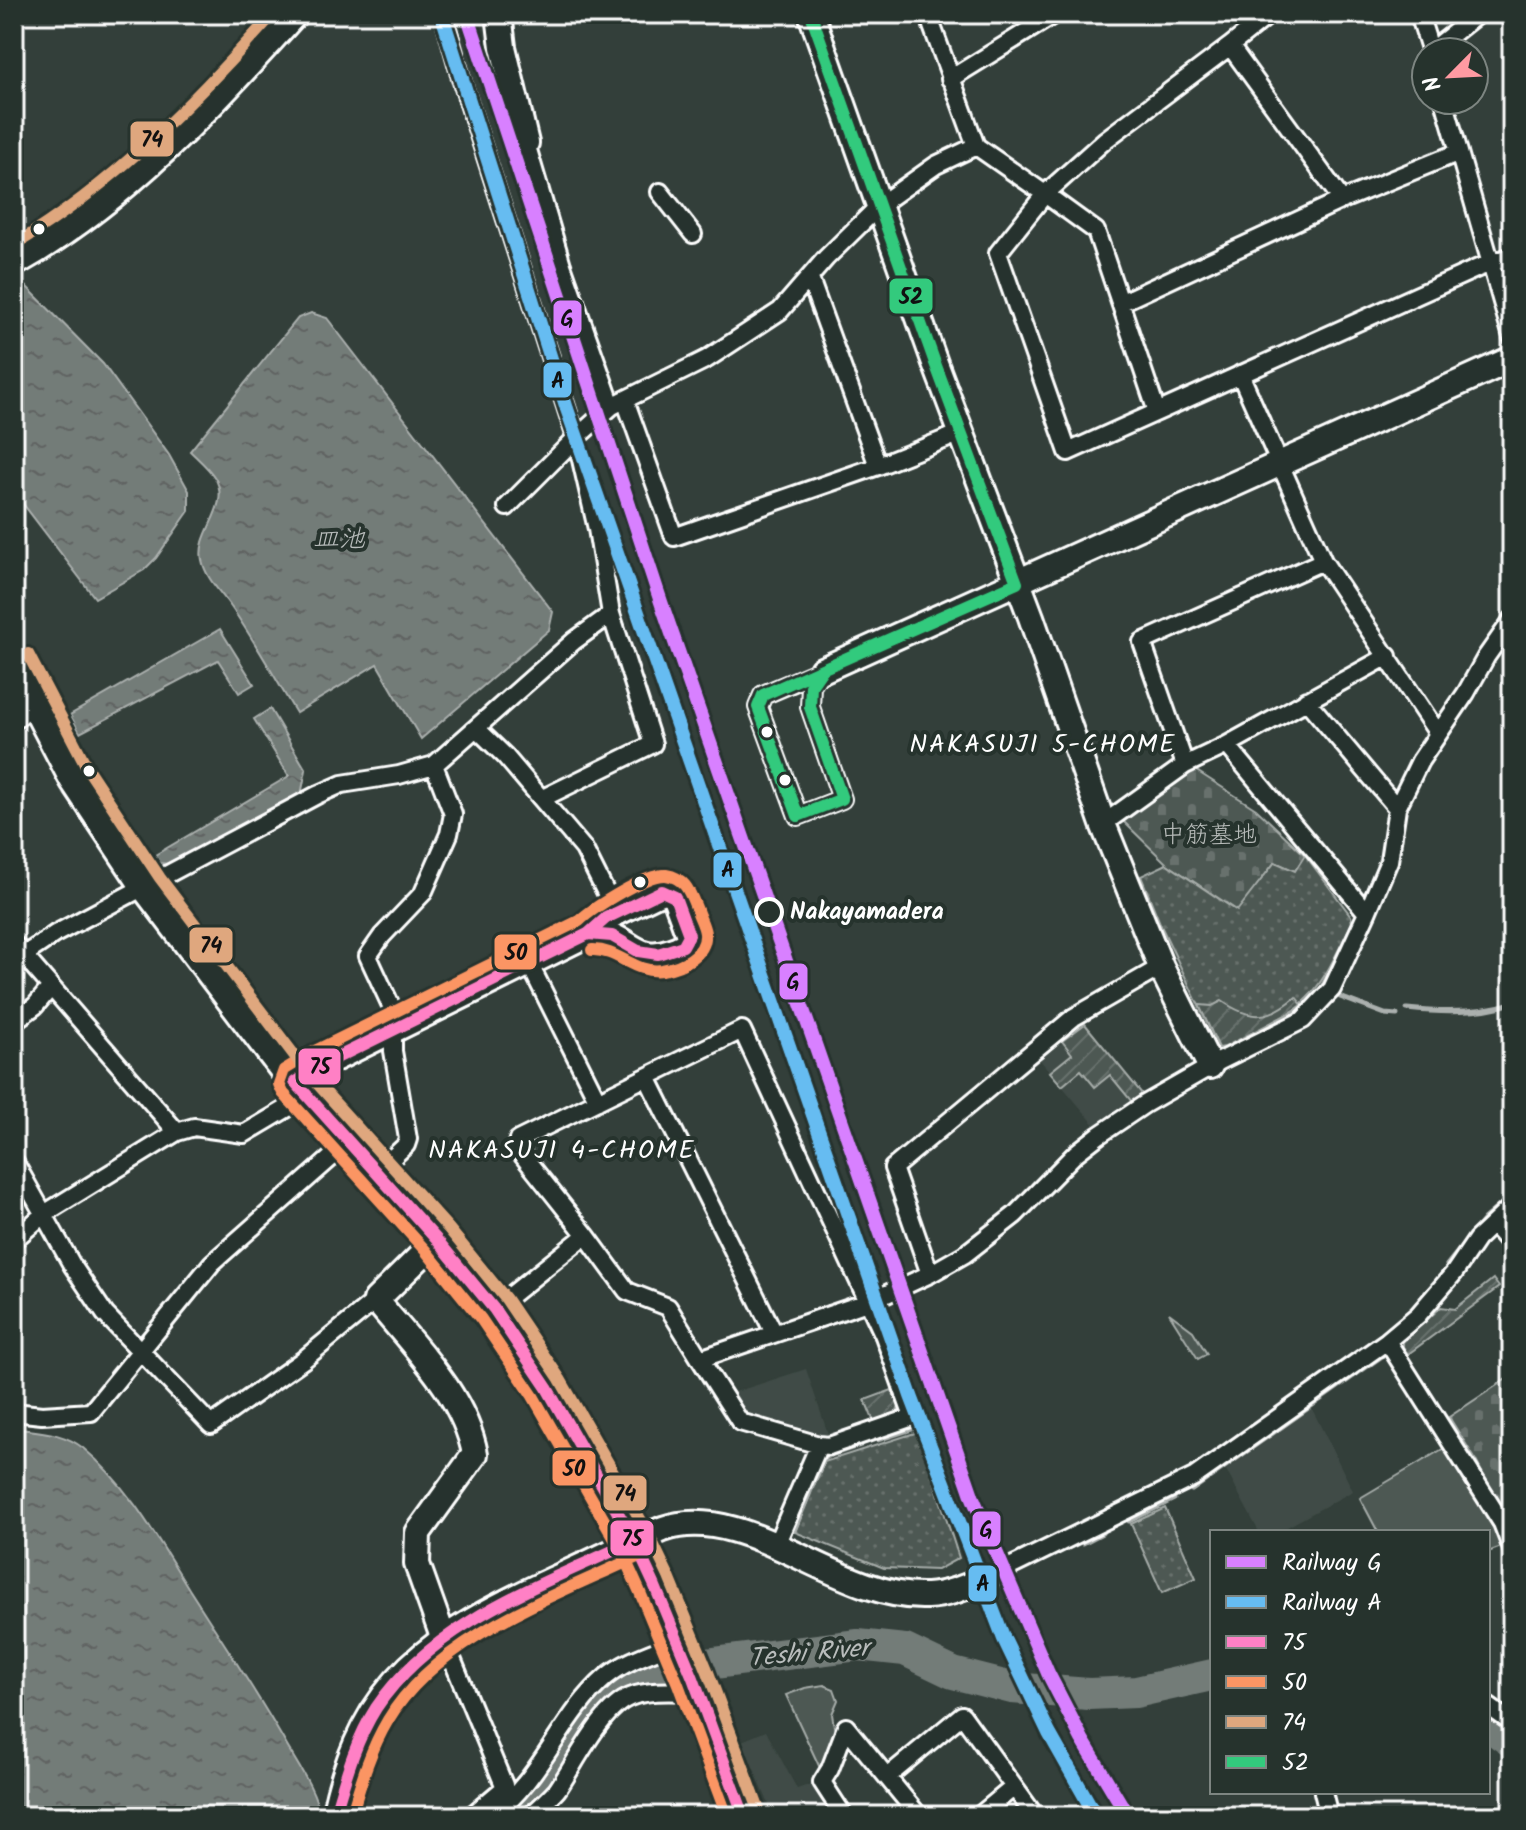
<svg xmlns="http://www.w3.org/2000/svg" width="1526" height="1830" font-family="Kalam,'Klee One',sans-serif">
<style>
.built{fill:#404c47}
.grass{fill:#4d5853;stroke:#a6aca9;stroke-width:2}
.cemetery{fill:url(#cemetery-stones);stroke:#a6aca9;stroke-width:2}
.park{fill:url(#park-dots);stroke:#a6aca9;stroke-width:2}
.garden{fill:url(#garden-furrows);stroke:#a6aca9;stroke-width:2}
.water{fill:url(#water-ripples);stroke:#abb0ae;stroke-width:2}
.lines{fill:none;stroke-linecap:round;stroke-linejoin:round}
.stream{stroke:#abb0ae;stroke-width:5}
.river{stroke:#737b78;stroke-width:32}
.street-casing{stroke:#fff;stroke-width:22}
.secondary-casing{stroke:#fff;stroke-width:30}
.highway-casing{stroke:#fff;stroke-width:36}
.street{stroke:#26332d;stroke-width:16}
.secondary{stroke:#26332d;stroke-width:24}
.highway{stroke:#26332d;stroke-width:30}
.bus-1-casing{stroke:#26332d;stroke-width:18}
.bus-2-casing{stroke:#26332d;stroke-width:18}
.bus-3-casing{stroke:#26332d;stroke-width:18}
.bus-4-casing{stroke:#26332d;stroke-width:18}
.bus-1{stroke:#ff80c5;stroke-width:12}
.bus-2{stroke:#fb9564;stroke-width:12}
.bus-3{stroke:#dfa77e;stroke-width:12}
.bus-4{stroke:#33ca7d;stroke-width:12}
.rail-1-casing{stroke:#26332d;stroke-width:20}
.rail-2-casing{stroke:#26332d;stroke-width:20}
.rail-1{stroke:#d880ff;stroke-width:14}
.rail-2{stroke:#66bcf1;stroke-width:14}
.bus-dot{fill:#fff;stroke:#26332d;stroke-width:3}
.stop-dot{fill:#26332d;stroke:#fff;stroke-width:4}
.labels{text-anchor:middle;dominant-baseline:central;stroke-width:8;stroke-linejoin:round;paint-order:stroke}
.park-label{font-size:24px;fill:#b8bcba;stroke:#26332d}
.stop-label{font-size:24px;font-weight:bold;fill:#fff;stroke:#26332d;text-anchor:start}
.water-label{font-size:26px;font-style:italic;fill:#b9bdbc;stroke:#26332d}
.neighbourhood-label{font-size:26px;letter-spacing:2px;fill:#fff;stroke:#26332d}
.line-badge{stroke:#26332d;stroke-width:3}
.pale-badge-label{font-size:22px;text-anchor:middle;font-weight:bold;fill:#111}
</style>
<defs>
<pattern id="cemetery-stones" width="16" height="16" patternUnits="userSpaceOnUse" patternTransform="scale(2)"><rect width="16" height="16" fill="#4d5853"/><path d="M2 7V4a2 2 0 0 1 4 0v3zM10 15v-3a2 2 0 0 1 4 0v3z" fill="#68716d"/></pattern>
<pattern id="park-dots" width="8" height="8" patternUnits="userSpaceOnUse" patternTransform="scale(2)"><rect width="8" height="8" fill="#4d5853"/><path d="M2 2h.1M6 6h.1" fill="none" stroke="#68716d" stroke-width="1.8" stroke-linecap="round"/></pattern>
<pattern id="garden-furrows" width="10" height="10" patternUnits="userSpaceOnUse" patternTransform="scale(2)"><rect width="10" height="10" fill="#4d5853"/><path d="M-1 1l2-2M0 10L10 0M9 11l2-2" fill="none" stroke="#68716d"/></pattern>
<pattern id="water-ripples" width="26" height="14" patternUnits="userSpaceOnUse" patternTransform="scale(2)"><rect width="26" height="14" fill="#737b78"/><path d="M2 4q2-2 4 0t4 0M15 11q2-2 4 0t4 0" fill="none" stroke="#606462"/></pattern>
</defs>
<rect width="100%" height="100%" fill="#333f3a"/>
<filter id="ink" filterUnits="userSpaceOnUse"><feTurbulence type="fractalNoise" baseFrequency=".0125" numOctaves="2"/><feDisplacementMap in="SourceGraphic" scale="16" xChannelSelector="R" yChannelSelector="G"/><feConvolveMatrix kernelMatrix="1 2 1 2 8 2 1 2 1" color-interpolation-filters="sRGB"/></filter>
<g filter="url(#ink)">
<path class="built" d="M1085,1024L1143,1095L1095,1125L1040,1060Z
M806,1369L829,1437L748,1415L740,1411L732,1393Z
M1312,1409L1353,1491L1278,1532H1259L1226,1470Z
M766,1731L797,1789L814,1783L838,1816H774L742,1741Z"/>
<path class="grass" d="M1169,1313L1193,1331L1207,1354L1198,1359Z
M1446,1447L1504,1546L1488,1552V1532H1378L1360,1498Z
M824,1685L834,1689L838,1700L832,1714L835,1733L820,1768L786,1695L805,1688Z"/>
<path class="cemetery" d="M1195,770L1256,809L1305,855L1295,871L1275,862L1238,911L1167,864L1123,821Z
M1508,1378L1512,1384V1510L1504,1514L1474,1457L1449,1417Z"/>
<path class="park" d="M1305,855L1351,916L1352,923C1322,982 1317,1003 1254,1033C1243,1038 1231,1046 1219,1048L1162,928L1141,876L1167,864L1237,911L1275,862L1295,871Z
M918,1432L959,1558L937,1570L884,1568L795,1532L824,1462Z
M1165,1508L1196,1578L1162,1593L1131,1524Z"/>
<path class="garden" d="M1296,997L1302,1005L1295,1010L1225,1047L1219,1048L1199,1005L1212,1006L1222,1001C1251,1021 1269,1020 1296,997Z
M1085,1024L1143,1095L1132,1102L1110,1075L1095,1087L1081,1070L1062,1086L1050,1072L1072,1054L1062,1041Z
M1493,1279L1499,1287L1408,1354L1403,1347V1342L1441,1307L1455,1309Z
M892,1390L899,1407L896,1414L874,1422L865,1400Z"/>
<path class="water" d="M24,284L103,364L169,455L189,491V511L156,558L144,570L95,598L14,492V289Z
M311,313L327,318L553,612L549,630L421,739L377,664L296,713C275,678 255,641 231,607C221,592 206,579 202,560C196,532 232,506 215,478C209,468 198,459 190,451L298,318Z
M220,629L254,684L239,693L218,660L80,733L70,715Z
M270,709L306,770L301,795L168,864L160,863L155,855L289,776L254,719Z
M14,1428C39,1432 63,1432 83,1448C128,1485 159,1541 189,1589C221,1639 254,1688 283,1739C296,1763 316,1789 320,1816H14Z"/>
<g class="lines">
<path class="stream" d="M1320,991L1336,961
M1340,997L1385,1014L1397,1015
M1407,1009C1442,1013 1478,1014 1512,1003
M1276,1025L1308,1004
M1447,1265L1484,1219L1512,1195
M1403,1338L1437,1308
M884,1359L901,1407
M877,1440L921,1426
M816,1477L825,1457L861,1445
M1192,1490L1382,1356
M1129,1521L1174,1499
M794,1530L809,1494
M1083,1543L1102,1533
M967,1816L1004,1784"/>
<path class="river" d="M1488,1725L1512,1742
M510,1816L533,1798L600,1704L625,1680L651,1671L858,1645L905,1650L953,1673L1012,1688L1089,1694L1136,1692L1212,1675"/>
<g class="street-casing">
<path id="street" d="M443,14L463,85L576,438L507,507
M1419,14L1431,52
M1230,46L1270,14
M1430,52L1478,14
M950,79L1055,14
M1444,100L1512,337
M526,143L562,265L612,406
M976,146L1045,194L998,253L1068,452L1478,268L1512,256
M660,192L693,234
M810,279L878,466
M1122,302L1342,200
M625,400L674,537L878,466L961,433
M1157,412L1096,231L1045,194L1105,140L1230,46L1342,200L1459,152
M1323,561L1437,732
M822,670L811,686L810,707L842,799L798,816L758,707L763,695Z
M1306,700L1397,808
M14,721L35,702
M476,728L505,756L584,849L616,913
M1227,745L1388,656
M543,798L653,744L611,614
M1103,824L1185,765
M1367,913L1389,861L1397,808L1420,761L1466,693L1486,657L1512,620
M14,944L177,1132
M24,955L55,934L317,795L342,784L399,775L434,765L574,641L611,614L597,529L576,438L612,406L707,359L780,311L826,258L881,204L936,165L976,146L932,26L930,14
M529,963L598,1101
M14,1021L35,1006L51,987
M647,1077L774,1333
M14,1161L72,1265L105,1314L211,1425L303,1360L376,1300
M376,1173L406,1145L408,1139L393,1051V1010L368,956L382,936L423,893L449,834L453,814L434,765
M1493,1224L1512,1206
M14,1240L44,1214L177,1132L194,1127L244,1134L308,1096
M930,1274L893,1168L1074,1017L1161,967
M494,1309L586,1235
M1387,1341L1502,1523L1512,1549
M700,1359L668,1307L627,1291L586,1235L516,1147L518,1140L742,1030L884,1336L913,1417L829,1446L819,1445L775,1547
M14,1412L42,1415L91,1412L212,1263L349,1142
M819,1445L740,1422L700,1359L876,1299L930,1274L965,1254L1015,1215L1076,1153L1099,1135L1145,1104L1220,1061L1303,1020L1332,989L1367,913L1227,745L1185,765L1142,642L1323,561L1240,374
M1014,1565L1194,1477L1387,1341L1418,1315L1454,1273L1477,1239L1493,1224L1512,1246
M443,1637L504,1785L503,1789L471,1816
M1488,1706L1512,1723
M887,1777L962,1715L1035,1816
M1323,1792L1329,1816
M492,1816C544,1776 560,1717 606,1677C626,1660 655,1652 678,1642
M530,1816C539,1808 549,1799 557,1790C574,1766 601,1708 630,1697C650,1689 677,1692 698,1692
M844,1816L822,1782L830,1769L846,1727L919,1816
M979,1816L1014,1787"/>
</g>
<g class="secondary-casing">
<path id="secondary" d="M499,14L503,47L526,143
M811,14L935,363L1031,617L1103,824L1161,967L1210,1066
M14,264C125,202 211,107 295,14
M822,670L1512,359
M295,1082L322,1065L588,934L606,918L662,891L671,893L675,897L689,935C687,946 681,947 671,951C631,966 628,928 588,934
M437,1240L376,1300C413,1346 464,1394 475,1454L418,1533L417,1564L443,1637
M334,1816C362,1679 434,1635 552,1580C589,1563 626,1545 663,1529C746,1500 838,1600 927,1596C948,1595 968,1586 986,1579"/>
</g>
<g class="highway-casing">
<path id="highway" d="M14,661L75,779L147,887L295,1082L437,1240L494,1309L547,1388L634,1541L654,1584L693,1678L744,1816"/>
</g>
<use href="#street" class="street"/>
<use href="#secondary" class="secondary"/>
<use href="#highway" class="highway"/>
<g class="bus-1-casing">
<path id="bus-1" d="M662,891L675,897L689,935L683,946L658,954L638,951L612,936L588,934L606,918Z
M588,934L322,1065L295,1082L437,1240L494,1309L547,1388L634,1541L654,1584L693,1678L744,1816
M334,1816C345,1779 355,1741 376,1708C434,1621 544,1584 634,1541"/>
</g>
<g class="bus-2-casing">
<path id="bus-2" d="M592,950C618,949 634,974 662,970C680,967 707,956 705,933C704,925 699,917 697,910C690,893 686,878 666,875C647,873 593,908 579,921L315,1051L284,1070L279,1084L283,1093L425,1250L481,1319L533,1396L620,1548L639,1590L678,1684L727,1816
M351,1816C361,1782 370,1750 388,1720C438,1636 557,1595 641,1555"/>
</g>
<g class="bus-3-casing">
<path id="bus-3" d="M14,245C115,184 195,101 273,14
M28,654L89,771L160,878L307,1072L449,1229L506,1299L560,1379L648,1533L669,1577L708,1672L759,1810"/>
</g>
<g class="bus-4-casing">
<path id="bus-4" d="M811,14L935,363L1017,583L763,695L758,707L798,816L842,799L810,707L811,686L822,670"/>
</g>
<use href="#bus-1" class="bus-1"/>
<use href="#bus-2" class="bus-2"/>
<use href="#bus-3" class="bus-3"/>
<use href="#bus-4" class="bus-4"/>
<g class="rail-1-casing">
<path id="rail-1" d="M467,14L661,602L973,1498L1048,1673L1082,1739L1128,1816"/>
</g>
<g class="rail-2-casing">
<path id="rail-2" d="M443,19L567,409L911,1396L1004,1639L1049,1733L1096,1816"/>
</g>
<use href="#rail-1" class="rail-1"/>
<use href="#rail-2" class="rail-2"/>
</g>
</g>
<g class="bus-dot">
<circle cx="39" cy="229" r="7"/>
<circle cx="767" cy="732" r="7"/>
<circle cx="89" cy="771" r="7"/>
<circle cx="785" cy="780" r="7"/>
<circle cx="640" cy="882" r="7"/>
</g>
<circle class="stop-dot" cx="769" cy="912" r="13"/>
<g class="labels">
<g class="park-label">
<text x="1209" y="835">中筋墓地</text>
</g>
<g class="stop-label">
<text x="790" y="912">Nakayamadera</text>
</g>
<g class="water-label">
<text x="339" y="540">皿池</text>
<text transform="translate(809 1654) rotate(-5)">Teshi River</text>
</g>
<g class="neighbourhood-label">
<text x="1043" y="745">NAKASUJI 5-CHOME</text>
<text x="562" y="1151">NAKASUJI 4-CHOME</text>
</g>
</g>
<g class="line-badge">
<rect x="129" y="120" width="46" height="38" rx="8" fill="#dfa77e"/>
<rect x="888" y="277" width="46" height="38" rx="8" fill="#33ca7d"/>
<rect x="552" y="299" width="31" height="38" rx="8" fill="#d880ff"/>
<rect x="542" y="361" width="31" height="38" rx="8" fill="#66bcf1"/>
<rect x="712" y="851" width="31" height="38" rx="8" fill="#66bcf1"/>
<rect x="188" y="926" width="46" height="38" rx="8" fill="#dfa77e"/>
<rect x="493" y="933" width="45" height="38" rx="8" fill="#fb9564"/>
<rect x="778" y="962" width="31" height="39" rx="8" fill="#d880ff"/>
<rect x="297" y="1047" width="45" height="39" rx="8" fill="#ff80c5"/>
<rect x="551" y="1449" width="46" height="38" rx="8" fill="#fb9564"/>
<rect x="602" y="1474" width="46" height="38" rx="8" fill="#dfa77e"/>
<rect x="971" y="1510" width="31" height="38" rx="8" fill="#d880ff"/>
<rect x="609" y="1519" width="46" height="38" rx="8" fill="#ff80c5"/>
<rect x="967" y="1564" width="31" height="39" rx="8" fill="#66bcf1"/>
</g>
<g class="pale-badge-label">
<text x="152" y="147">74</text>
<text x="911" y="304">52</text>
<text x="567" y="326">G</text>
<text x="558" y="388">A</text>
<text x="728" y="877">A</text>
<text x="211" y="953">74</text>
<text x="516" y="960">50</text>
<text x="793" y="989">G</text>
<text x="320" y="1074">75</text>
<text x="574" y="1476">50</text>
<text x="625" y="1501">74</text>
<text x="986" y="1537">G</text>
<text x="632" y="1546">75</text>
<text x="983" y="1591">A</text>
</g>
<rect width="1526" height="1830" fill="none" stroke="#26332d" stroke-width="48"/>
<rect x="24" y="24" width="1478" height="1782" fill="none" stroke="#fff" stroke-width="3" filter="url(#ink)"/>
<rect x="1210" y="1530" width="280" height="264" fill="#26332d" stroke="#7d8581" stroke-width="2"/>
<rect x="1226" y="1556" width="40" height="12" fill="#d880ff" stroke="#7d8581" stroke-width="2"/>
<text x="1282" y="1570" font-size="24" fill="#ffffff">Railway G</text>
<rect x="1226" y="1596" width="40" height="12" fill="#66bcf1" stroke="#7d8581" stroke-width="2"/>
<text x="1282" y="1610" font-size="24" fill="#ffffff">Railway A</text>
<rect x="1226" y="1636" width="40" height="12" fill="#ff80c5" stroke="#7d8581" stroke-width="2"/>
<text x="1282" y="1650" font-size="24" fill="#ffffff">75</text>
<rect x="1226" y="1676" width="40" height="12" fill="#fb9564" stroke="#7d8581" stroke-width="2"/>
<text x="1282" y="1690" font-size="24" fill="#ffffff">50</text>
<rect x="1226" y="1716" width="40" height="12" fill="#dfa77e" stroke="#7d8581" stroke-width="2"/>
<text x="1282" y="1730" font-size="24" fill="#ffffff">74</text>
<rect x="1226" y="1756" width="40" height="12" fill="#33ca7d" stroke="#7d8581" stroke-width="2"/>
<text x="1282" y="1770" font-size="24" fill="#ffffff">52</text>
<g transform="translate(1450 76) rotate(246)"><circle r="38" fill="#26332d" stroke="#7d8581" stroke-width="2"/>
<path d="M0-6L14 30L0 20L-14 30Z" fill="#ff9aa2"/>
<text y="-12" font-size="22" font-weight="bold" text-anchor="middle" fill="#ffffff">N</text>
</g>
</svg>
